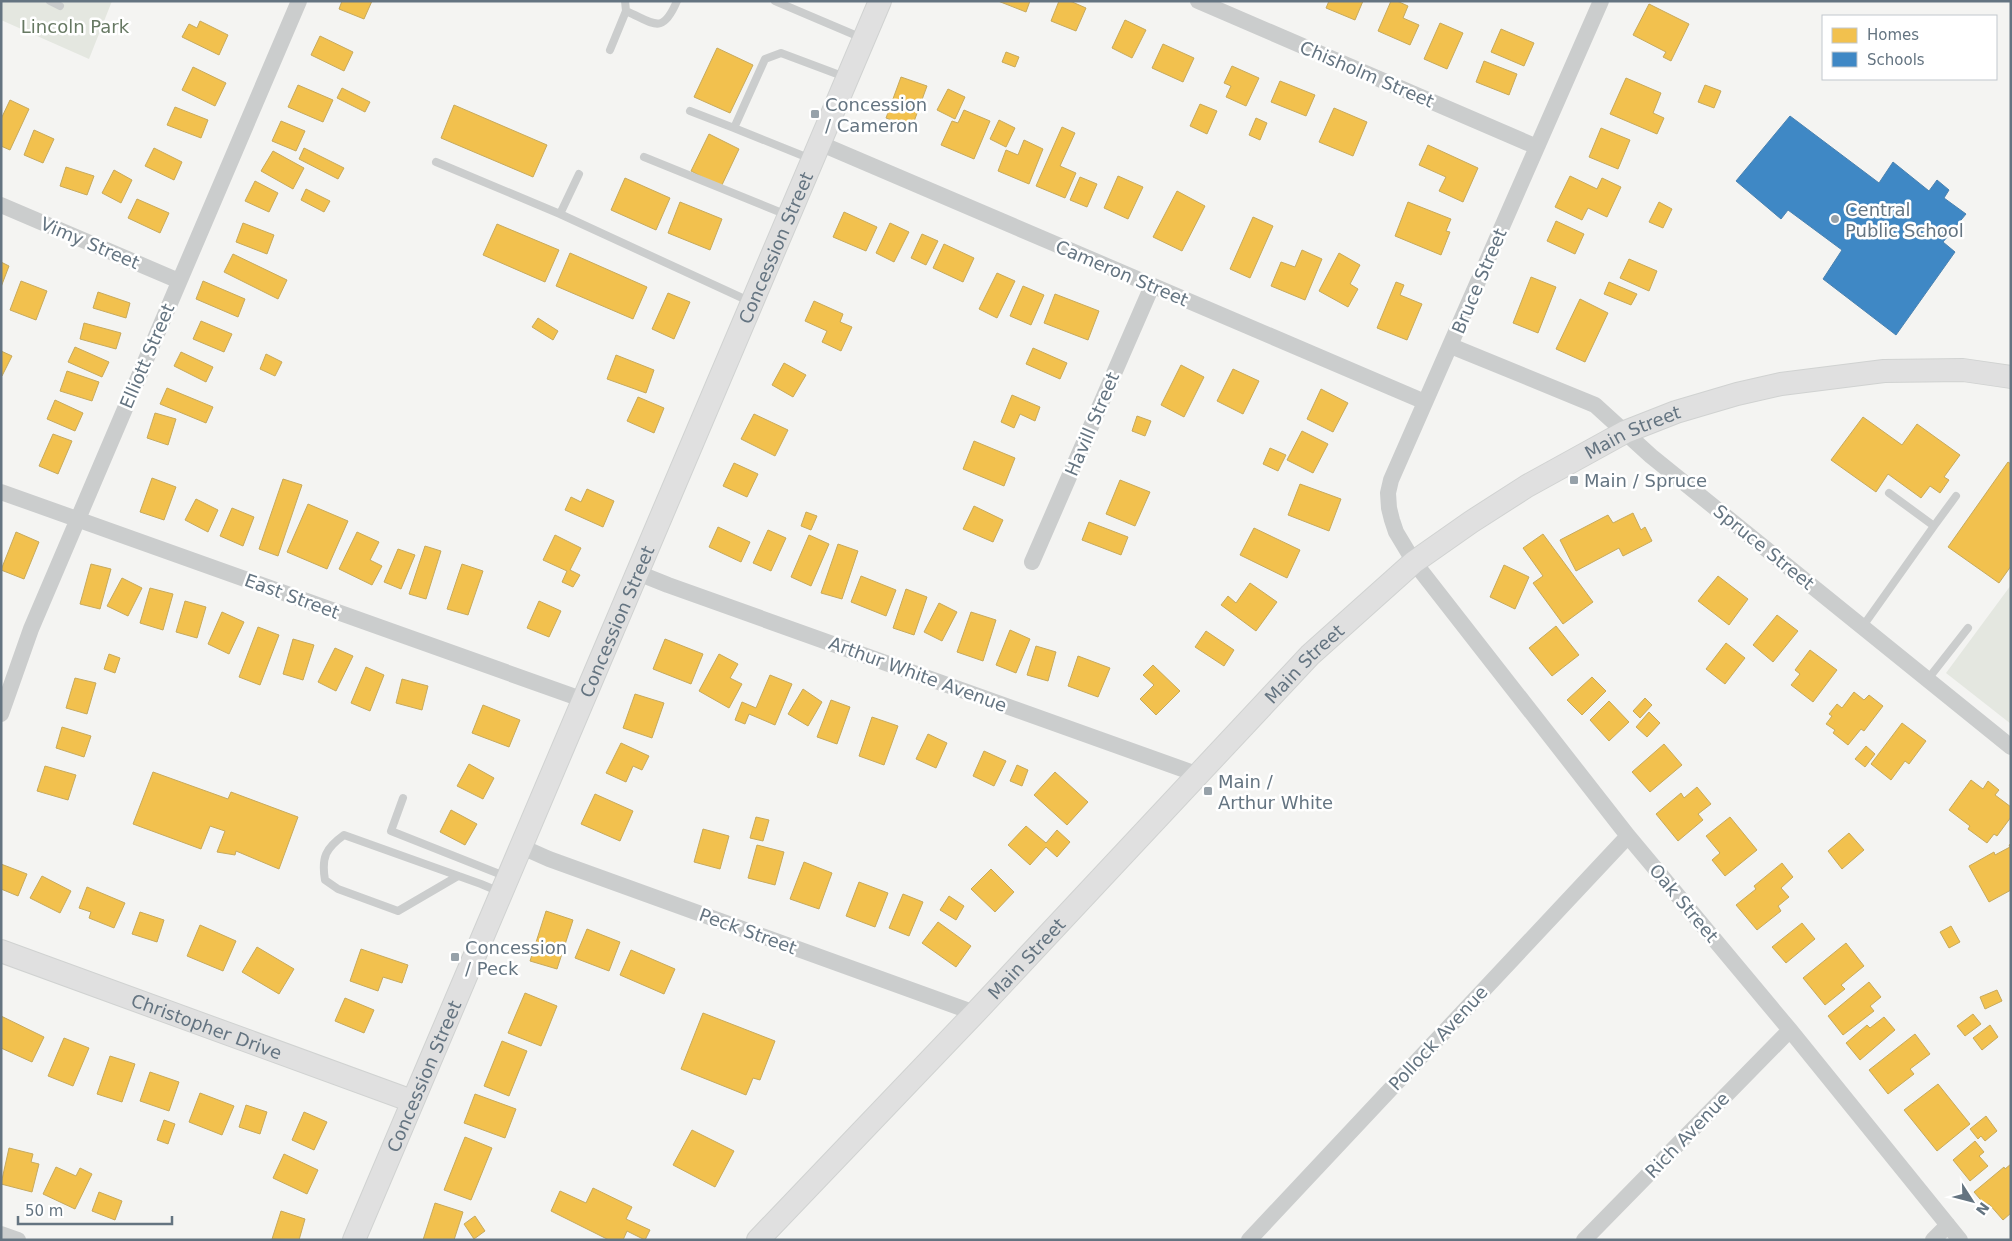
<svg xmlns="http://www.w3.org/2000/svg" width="2012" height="1241" font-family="'DejaVu Sans',sans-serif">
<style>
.green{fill:#e4e7e0}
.homes{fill:#f2c14e;stroke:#c7aa5d}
.schools{fill:#3f88c5;stroke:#4a82b1}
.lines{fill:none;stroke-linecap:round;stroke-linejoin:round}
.secondary-casing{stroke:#d0d2d1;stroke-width:24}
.lane{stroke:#cbcdcd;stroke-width:8}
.street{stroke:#cbcdcd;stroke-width:16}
.secondary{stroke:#e0e0e0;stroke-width:22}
.poi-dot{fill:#96a1a9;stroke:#fff;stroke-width:2}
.labels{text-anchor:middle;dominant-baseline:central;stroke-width:5;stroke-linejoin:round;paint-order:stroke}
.park-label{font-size:18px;fill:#677963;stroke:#fff}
.street-label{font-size:18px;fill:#647481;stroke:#fff}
.poi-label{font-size:18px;fill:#647481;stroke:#fff;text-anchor:start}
</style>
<rect width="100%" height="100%" fill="#f4f4f2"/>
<path class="green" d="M1,1H112L89,59L1,20Z
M2011,585V724L1946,673Z"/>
<path class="homes" d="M342,1H372L364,19L339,9Z
M998,1H1030L1026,12Z
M1059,1H1070L1086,8L1076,31L1051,21Z
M1329,1H1363L1355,20L1326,8Z
M1391,1H1397L1408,6L1403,18L1419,25L1410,45L1378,31Z
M1649,4L1689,24L1671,61L1663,57L1666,52L1633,35Z
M1125,20L1146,30L1132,58L1112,48Z
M200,21L228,35L219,55L182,37L189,24L197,28Z
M1440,23L1463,33L1447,69L1424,59Z
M1501,29L1534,43L1524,66L1491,52Z
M320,36L353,52L344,71L311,55Z
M1163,44L1194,58L1183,82L1152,68Z
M717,48L753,65L730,113L694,97Z
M1006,52L1019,57L1015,67L1002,62Z
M1484,61L1517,74L1509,95L1476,82Z
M1232,66L1259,78L1246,106L1226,97L1231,86L1224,83Z
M193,67L226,83L215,106L182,90Z
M901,77L927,86L912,127L886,118Z
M1626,78L1661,93L1653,113L1664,118L1657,134L1610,114Z
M1280,81L1315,95L1306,116L1271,102Z
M298,85L333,100L323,122L288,107Z
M1705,85L1721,91L1714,108L1698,102Z
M342,88L370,102L365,112L337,98Z
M948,89L965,97L955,119L937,110Z
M10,100L29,109L10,150L1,146V119Z
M1200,104L1217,111L1207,134L1190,126Z
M454,105L547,145L533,177L441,138Z
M175,107L208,120L201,138L167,125Z
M1334,108L1367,122L1353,156L1319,142Z
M964,110L990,121L974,159L941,145L952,121L958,123Z
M1256,118L1267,123L1260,140L1249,135Z
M999,120L1015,128L1006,147L990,139Z
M281,121L305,131L296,151L272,141Z
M1062,127L1075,133L1060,166L1076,173L1065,198L1036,186Z
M1601,128L1630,140L1618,169L1589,157Z
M34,130L54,139L43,163L24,155Z
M709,134L739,149L721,187L691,171Z
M1024,140L1043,149L1029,184L998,171L1006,150L1018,155Z
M1428,145L1478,168L1463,202L1439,191L1446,177L1419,165Z
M154,148L182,162L174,180L145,166Z
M304,148L344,168L338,179L299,159Z
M273,151L304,168L293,189L261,171Z
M66,167L94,176L87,195L60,186Z
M114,170L132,180L121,203L102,193Z
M1118,176L1143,187L1128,219L1104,208Z
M1570,176L1597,189L1602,178L1621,187L1607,217L1588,208L1582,220L1555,207Z
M1080,177L1097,184L1087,207L1070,200Z
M625,178L670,198L656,230L611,210Z
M255,181L278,193L269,212L245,201Z
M306,189L330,201L324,212L301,200Z
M1177,191L1205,206L1182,251L1153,237Z
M137,199L169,213L160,233L128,218Z
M680,202L722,219L710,250L668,233Z
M1408,202L1451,219L1446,231L1450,232L1441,255L1395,236Z
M1659,202L1672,209L1663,228L1649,222Z
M844,212L877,227L866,251L833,237Z
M1253,217L1273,226L1250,278L1230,269Z
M1556,221L1584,234L1575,254L1547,241Z
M243,223L274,235L267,254L236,242Z
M890,223L909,232L894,262L876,253Z
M497,224L559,250L545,282L483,255Z
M922,234L938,241L926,265L911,258Z
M944,244L974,258L963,282L933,268Z
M1302,250L1322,259L1305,300L1271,286L1281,262L1295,267Z
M570,253L647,287L633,319L556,286Z
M1339,253L1360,265L1350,284L1358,289L1348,307L1319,291Z
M233,254L287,280L278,299L224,272Z
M1629,259L1657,271L1649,291L1620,278Z
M1,262L9,266L1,287Z
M997,273L1015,281L997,318L979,309Z
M1531,277L1556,287L1538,333L1513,323Z
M21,281L47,291L36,320L10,310Z
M203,281L245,299L238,317L196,299Z
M1396,282L1404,285L1400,295L1422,304L1407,340L1377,328Z
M1609,282L1637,294L1631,305L1604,294Z
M1023,286L1044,295L1031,325L1010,316Z
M98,292L130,303L126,318L93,308Z
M668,293L690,302L674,339L652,329Z
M1055,294L1099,311L1088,340L1044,323Z
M1580,299L1608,313L1585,362L1556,349Z
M814,301L843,314L840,322L852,327L841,351L822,342L827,331L805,321Z
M538,318L558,331L553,340L532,327Z
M201,321L232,334L224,352L193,339Z
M84,323L121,333L116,349L80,339Z
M75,347L109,362L102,377L68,362Z
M1033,348L1067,363L1060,379L1026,364Z
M1,351L12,356L2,376L1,375Z
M181,352L213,367L206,382L174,366Z
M266,354L282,362L275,376L260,369Z
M616,355L654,370L646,393L607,379Z
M784,363L806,375L793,397L772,385Z
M1181,365L1204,377L1184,417L1161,405Z
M1233,369L1259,381L1243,414L1217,401Z
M67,371L99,382L92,401L60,391Z
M167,388L213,407L206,423L160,404Z
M1321,389L1348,403L1333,432L1307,419Z
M1012,395L1040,407L1035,421L1020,414L1014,428L1001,422Z
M638,397L664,408L654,433L627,421Z
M55,400L83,413L75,431L47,419Z
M155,413L176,419L168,445L147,438Z
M754,414L788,430L775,456L741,439Z
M1137,416L1151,421L1145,436L1132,431Z
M1863,417L1902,445L1917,424L1960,455L1944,477L1949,480L1940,493L1930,486L1921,498L1888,474L1876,492L1831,460Z
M1302,431L1328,444L1313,473L1287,460Z
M53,434L72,441L58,474L39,466Z
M974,441L1015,458L1004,486L963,469Z
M1270,448L1286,455L1278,471L1263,464Z
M2008,462L2011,464V566L1999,583L1948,547Z
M734,463L758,474L747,497L723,486Z
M152,478L176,487L164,520L140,512Z
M283,479L302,485L278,556L259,549Z
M1120,480L1150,492L1135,526L1106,514Z
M1300,484L1341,499L1329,531L1288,515Z
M587,489L614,501L603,527L565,510L571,497L581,502Z
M196,499L218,510L208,532L185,520Z
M308,504L348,521L327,569L287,552Z
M974,506L1003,520L993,542L963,529Z
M232,508L254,517L243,546L220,536Z
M806,512L817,516L811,530L801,526Z
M1633,513L1641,530L1645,527L1652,541L1623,556L1619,548L1576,571L1560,540L1608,515L1613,523Z
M1089,522L1128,537L1121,555L1082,540Z
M718,527L750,542L741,562L709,547Z
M1254,528L1300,550L1287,578L1240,555Z
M768,530L786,538L771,571L753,563Z
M16,532L39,542L24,579L1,570Z
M357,532L379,542L370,560L382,566L372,585L339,569Z
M1543,534L1593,602L1563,624L1533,583L1543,576L1523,548Z
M555,535L581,548L570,570L580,575L573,587L562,582L567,571L543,560Z
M809,535L829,544L811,586L791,577Z
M838,544L858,551L842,599L821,593Z
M425,546L441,551L426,599L409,594Z
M398,549L415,555L401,589L384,582Z
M91,564L111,569L100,609L80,604Z
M462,564L483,571L468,615L447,609Z
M1504,565L1529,577L1515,609L1490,597Z
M861,576L896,590L886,616L851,602Z
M1718,576L1748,599L1729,625L1698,601Z
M122,578L142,588L128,616L107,606Z
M1250,583L1277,602L1256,631L1221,605L1228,596L1236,603Z
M150,588L173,594L163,630L140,623Z
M906,589L927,597L914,635L893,628Z
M185,601L206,607L197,638L176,632Z
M539,601L561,611L549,637L527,628Z
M939,603L957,612L942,641L924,632Z
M222,612L244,622L229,654L208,644Z
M971,612L996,620L983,661L957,652Z
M1777,615L1798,631L1773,662L1753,645Z
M1556,626L1579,655L1552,676L1529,648Z
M258,627L279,635L260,685L239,677Z
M1010,630L1030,639L1016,673L996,665Z
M1206,631L1234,650L1224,666L1195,647Z
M293,639L314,645L303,680L283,674Z
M665,639L703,654L691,684L653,669Z
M1726,643L1745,658L1725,684L1706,669Z
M1036,646L1056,652L1048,681L1027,675Z
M335,648L353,656L336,691L318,682Z
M1810,650L1837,670L1813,702L1791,685L1800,674L1795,670Z
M109,654L120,658L115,673L104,669Z
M719,654L738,664L730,678L742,684L729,708L699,691Z
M1078,656L1110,668L1098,697L1068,686Z
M1153,665L1180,691L1156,715L1140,699L1154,685L1143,675Z
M366,667L384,675L370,711L351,703Z
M770,675L792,684L775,725L749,714L745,724L735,720L742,702L756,708Z
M1592,677L1606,691L1582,715L1567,700Z
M75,678L96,683L87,714L66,708Z
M402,679L428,686L422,710L396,703Z
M803,689L822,702L808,726L788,714Z
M1854,692L1864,700L1869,695L1883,706L1864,731L1861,729L1848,745L1833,733L1835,730L1826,724L1832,716L1829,714L1837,704L1842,708Z
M635,694L664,703L652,738L623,728Z
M1645,698L1652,705L1640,718L1633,711Z
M831,700L850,707L837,744L817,737Z
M1609,701L1629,722L1609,741L1590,720Z
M483,705L520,720L509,747L472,733Z
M1649,712L1660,723L1647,737L1636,727Z
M872,717L898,726L884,765L859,756Z
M1902,723L1926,741L1909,764L1905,761L1891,780L1871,764Z
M62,727L91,736L84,757L56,748Z
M928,734L947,743L936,768L916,759Z
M621,743L649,756L642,770L633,766L626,782L606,773Z
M1664,744L1682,765L1650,792L1632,772Z
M1866,746L1875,754L1865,767L1855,759Z
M984,751L1006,761L994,786L973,776Z
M469,764L494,778L483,799L457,786Z
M1017,765L1028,770L1022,786L1010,781Z
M45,766L76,775L68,800L37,791Z
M153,772L228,799L231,792L298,817L279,869L236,851L235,855L217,852L225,831L210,826L201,849L133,824Z
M1055,772L1088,802L1067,825L1034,795Z
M1971,780L1983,789L1988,781L1999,790L1995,795L2011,807V817L1997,836L1994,834L1987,843L1968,829L1970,826L1949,810Z
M1697,787L1711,804L1698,814L1703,820L1678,841L1656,814L1681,793L1684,798Z
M595,794L633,811L620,841L581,824Z
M451,810L477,824L465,845L440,832Z
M756,817L769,820L763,841L750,838Z
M1730,817L1757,850L1725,876L1712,860L1720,853L1706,836Z
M1026,826L1046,843L1057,830L1070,842L1057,857L1046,847L1030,865L1008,845Z
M703,829L729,836L720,869L694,862Z
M1849,833L1864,850L1842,869L1828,851Z
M2011,844V890L1989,902L1969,866L1994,852L1995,855L2010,847L2009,845Z
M757,845L784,852L775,885L748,878Z
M804,862L832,873L819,909L790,899Z
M1782,863L1793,877L1781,888L1789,897L1778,906L1781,911L1757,930L1736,905L1756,889L1754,886Z
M1,864L27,874L18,896L1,889Z
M991,869L1014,892L995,912L971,889Z
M42,876L71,891L60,913L30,898Z
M859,882L888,893L875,927L846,916Z
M87,887L125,903L114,928L89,918L91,912L79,908Z
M903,894L923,902L909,936L889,928Z
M949,896L964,906L956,920L940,910Z
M546,911L573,920L557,969L530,961Z
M140,912L164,920L157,942L132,934Z
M938,922L971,946L956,967L922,943Z
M1802,923L1815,939L1786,963L1772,947Z
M200,925L236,941L223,971L187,956Z
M1951,926L1960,942L1949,948L1940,932Z
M587,929L620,942L609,971L575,958Z
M1846,943L1864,966L1841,985L1845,989L1825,1005L1803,978Z
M257,947L294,969L279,994L242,972Z
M361,949L408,965L402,983L383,977L378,991L350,981Z
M631,950L675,969L664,994L620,975Z
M1869,982L1881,997L1870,1006L1874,1011L1843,1035L1828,1016Z
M1997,990L2002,1001L1985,1009L1980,997Z
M525,993L557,1006L541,1046L508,1033Z
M345,998L374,1010L364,1033L335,1021Z
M703,1013L775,1041L760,1080L753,1078L746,1095L681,1069Z
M1973,1014L1981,1024L1965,1036L1957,1026Z
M1,1016L44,1037L32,1062L1,1048Z
M1884,1017L1895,1030L1860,1060L1846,1043L1867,1025L1870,1028Z
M1990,1025L1998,1037L1982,1050L1973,1038Z
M1915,1034L1930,1054L1910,1069L1914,1074L1888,1094L1869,1070Z
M64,1038L89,1048L73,1086L48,1076Z
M502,1041L527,1051L509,1096L484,1086Z
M110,1056L135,1064L122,1102L97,1094Z
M150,1072L179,1082L169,1111L140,1101Z
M1938,1084L1970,1124L1937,1151L1904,1110Z
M200,1093L234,1106L222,1135L189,1122Z
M475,1094L516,1109L505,1138L464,1123Z
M246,1105L267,1112L260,1134L239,1127Z
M304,1112L327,1122L314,1150L292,1140Z
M1986,1116L1997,1131L1985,1141L1981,1136L1978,1139L1970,1129Z
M164,1120L175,1124L168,1144L157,1140Z
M692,1130L734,1151L715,1187L673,1165Z
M465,1137L492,1148L471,1200L444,1190Z
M1975,1141L1984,1152L1979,1156L1988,1166L1970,1181L1953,1160Z
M9,1148L33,1154L31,1162L39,1164L32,1192L1,1184Z
M284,1154L318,1170L307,1194L273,1178Z
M2011,1164V1213L2003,1220L1989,1204L1986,1206L1974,1192L2004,1167L2005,1169Z
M56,1167L76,1176L80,1168L92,1174L75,1209L43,1194Z
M593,1188L632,1207L626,1219L650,1230L645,1240L627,1231L623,1240H609L551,1211L560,1191L586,1203Z
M99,1192L122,1201L115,1220L92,1211Z
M435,1203L463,1212L454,1240H423Z
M281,1211L305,1219L299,1240L272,1239Z
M475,1216L485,1231L474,1239L464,1224Z"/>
<path class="schools" d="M1790,116L1879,183L1893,162L1929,191L1937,180L1949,190L1944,198L1966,214L1943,242L1955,252L1896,335L1823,279L1842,250L1788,210L1781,219L1736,181Z"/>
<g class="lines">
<g class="secondary-casing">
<g id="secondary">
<path id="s1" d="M1,951L412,1101"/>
<path id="s2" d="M354,1240L880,1"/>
<path id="s3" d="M758,1240L975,1013L1310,655L1414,562L1471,522L1527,486L1625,432L1676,412L1737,394L1781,384L1884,371L1963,370L2011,377"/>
</g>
</g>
<path class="lane" d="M50,1L60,6
M625,1L626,11C654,23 662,36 677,1
M775,1L862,38
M610,50L626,11
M690,111L734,128
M644,157L787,215
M811,159L734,128L765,59L781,53L845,77
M436,162L560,214L751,302
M560,214L579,174
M1934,526L1956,496
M1863,626L1934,526L1889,493
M1928,679L1968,628
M403,798L391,831L507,877
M458,876L398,911L338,889L325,880C321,857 326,848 344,835L481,884L500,892"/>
<path class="street" d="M1198,1L1537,147
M1601,1L1391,480L1388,493L1389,508L1392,520L1396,532L1414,562L1628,836L1790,1030L1960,1240
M819,143L1425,402
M1,205L179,281
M1451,346L1595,405L1651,456L2011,747
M1,492L584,700
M1032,562L1152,286
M638,573L668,585L1199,775
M1,714L31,629L299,1
M522,847L549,859L975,1013
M1,1234L18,1240
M1249,1240L1628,836
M1584,1240L1790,1030
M1933,1240L1948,1225"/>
<use href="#secondary" class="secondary"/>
</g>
<g class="poi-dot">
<rect x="810" y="109" width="10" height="10" rx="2.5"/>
<circle cx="1835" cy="219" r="5"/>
<rect x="1569" y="475" width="10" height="10" rx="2.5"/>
<rect x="1203" y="786" width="10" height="10" rx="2.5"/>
<rect x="450" y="952" width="10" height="10" rx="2.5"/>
</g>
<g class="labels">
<g class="park-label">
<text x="75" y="26">Lincoln Park</text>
</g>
<g class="street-label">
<text transform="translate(1367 74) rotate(23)">Chisholm Street</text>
<text transform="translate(90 243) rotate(23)">Vimy Street</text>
<text stroke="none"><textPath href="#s2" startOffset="1078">Concession Street</textPath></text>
<text transform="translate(1122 273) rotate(23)">Cameron Street</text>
<text transform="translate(1479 281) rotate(-67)">Bruce Street</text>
<text transform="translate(147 356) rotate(-67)">Elliott Street</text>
<text transform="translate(1092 424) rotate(-67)">Havill Street</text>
<text stroke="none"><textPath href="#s3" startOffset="1199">Main Street</textPath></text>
<text transform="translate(1764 547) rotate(39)">Spruce Street</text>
<text transform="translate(292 596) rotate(20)">East Street</text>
<text stroke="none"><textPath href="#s2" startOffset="672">Concession Street</textPath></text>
<text stroke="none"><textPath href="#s3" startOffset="794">Main Street</textPath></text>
<text transform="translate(918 674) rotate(20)">Arthur White Avenue</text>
<text transform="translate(1684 903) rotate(50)">Oak Street</text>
<text transform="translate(748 931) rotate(20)">Peck Street</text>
<text stroke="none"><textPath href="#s3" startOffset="389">Main Street</textPath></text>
<text stroke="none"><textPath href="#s1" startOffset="219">Christopher Drive</textPath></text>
<text transform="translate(1438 1038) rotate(-47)">Pollock Avenue</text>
<text stroke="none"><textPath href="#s2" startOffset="178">Concession Street</textPath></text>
<text transform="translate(1687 1135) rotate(-46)">Rich Avenue</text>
</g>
<g class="poi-label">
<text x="825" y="104">Concession<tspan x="825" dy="21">/ Cameron</tspan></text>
<text x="1845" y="209">Central<tspan x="1845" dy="21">Public School</tspan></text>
<text x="1584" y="480">Main / Spruce</text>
<text x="1218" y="781">Main /<tspan x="1218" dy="21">Arthur White</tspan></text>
<text x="465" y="947">Concession<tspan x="465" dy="21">/ Peck</tspan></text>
</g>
</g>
<rect width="2012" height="1241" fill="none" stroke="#647481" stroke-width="5"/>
<rect x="1822" y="15" width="175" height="65" fill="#ffffff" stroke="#c1c7cd"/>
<rect x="1832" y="28" width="25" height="15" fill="#f2c14e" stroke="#c1c7cd"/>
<text x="1867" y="40" font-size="15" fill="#647481">Homes</text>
<rect x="1832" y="52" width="25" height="15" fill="#3f88c5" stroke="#c1c7cd"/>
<text x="1867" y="65" font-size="15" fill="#647481">Schools</text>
<g transform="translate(1972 1201) rotate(126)" stroke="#ffffff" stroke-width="4" paint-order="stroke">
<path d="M0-4L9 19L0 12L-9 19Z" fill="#647481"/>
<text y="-8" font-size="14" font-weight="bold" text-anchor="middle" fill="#647481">N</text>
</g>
<path d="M18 1216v8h154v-8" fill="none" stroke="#647481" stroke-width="2.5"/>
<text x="25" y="1216" font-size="15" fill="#647481" stroke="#ffffff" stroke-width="4" paint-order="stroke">50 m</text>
</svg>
